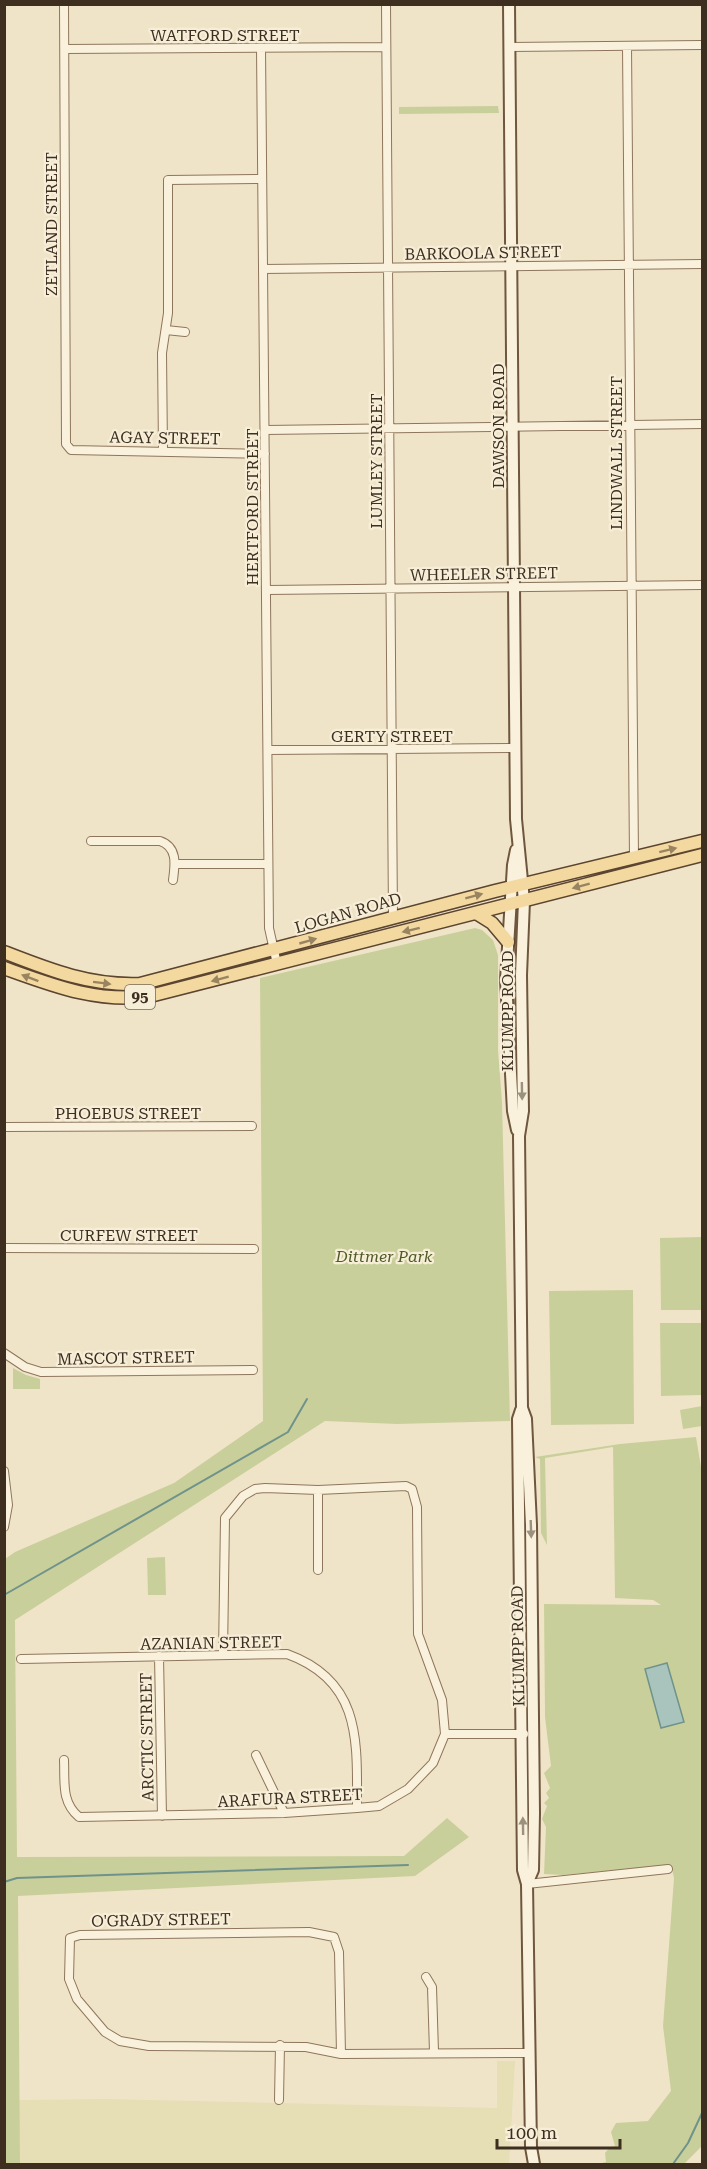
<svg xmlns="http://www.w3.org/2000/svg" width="707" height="2169" font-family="'Roboto Serif',serif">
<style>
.farmland{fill:#e6deb5}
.green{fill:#c9cf9b}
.water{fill:#a9c4bc;stroke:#6f938a;stroke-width:1.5}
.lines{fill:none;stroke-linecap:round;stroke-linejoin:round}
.stream{stroke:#6f938a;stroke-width:2}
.minor-casing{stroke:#8d765c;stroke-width:10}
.secondary-casing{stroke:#6f573f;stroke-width:14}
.primary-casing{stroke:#5b4430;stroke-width:15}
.minor{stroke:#faf1dc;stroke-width:8}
.secondary{stroke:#faf1dc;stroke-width:10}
.primary{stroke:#f3d9a0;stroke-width:12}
.oneway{fill:#988460}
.oneway2{fill:#9c907e}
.labels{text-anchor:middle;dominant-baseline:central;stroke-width:4.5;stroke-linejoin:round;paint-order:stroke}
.shield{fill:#f7eed8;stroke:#756857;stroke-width:1.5}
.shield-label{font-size:15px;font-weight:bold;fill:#3d2e20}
.street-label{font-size:16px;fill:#3d2e20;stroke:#f7eed8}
.park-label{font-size:16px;font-style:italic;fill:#4d5a26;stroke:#f7eed8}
</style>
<rect width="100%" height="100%" fill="#f0e4c8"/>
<path class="farmland" d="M497,2061H515L509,2164H20L19,2100L106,2099L497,2108Z"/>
<path class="green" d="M498,106L499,113L399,114V107Z
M475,928L482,930L493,940L498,955V1050L502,1102L510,1421L397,1424L325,1421L15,1620L17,1857L404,1856L447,1818L469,1837L415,1876L18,1896L20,2164H5V1559L15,1552L174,1483L263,1421L260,978Z
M702,1237V1310H661L660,1238Z
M633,1290L634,1424L551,1425L549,1291Z
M660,1323H702V1395L661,1396Z
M13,1368L26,1375L40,1379V1389H13Z
M702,1406V1426L683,1429L680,1410Z
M696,1437L702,1473V2146L684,2164H598L606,2162L605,2153L610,2147L615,2146L611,2132L616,2123L648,2121L671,2091L663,2026L674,1878L671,1865L563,1875L544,1874L546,1827L542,1819L547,1806L544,1803L549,1798L546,1793L550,1788L544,1773L551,1766L545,1717L544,1604L661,1605L653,1600L615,1598L613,1447L545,1458L547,1545L541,1533L540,1459L535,1457L620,1444Z
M165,1557L166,1595H148L147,1558Z"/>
<path class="water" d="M667,1663L684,1722L661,1728L645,1669Z"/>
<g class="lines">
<path class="stream" d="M4,1595L288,1432L307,1399
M4,1882L17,1878L408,1865
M673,2164L688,2143L702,2113"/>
<g class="minor-casing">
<path id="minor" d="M64,4L66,444L71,450L265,454
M386,4L393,918
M627,46L634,859
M510,47L702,45
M261,48L269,928L277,964
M65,49L386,47
M263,269L702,264
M166,330L185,332
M265,430L702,424
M163,451L162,353L168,313V180L262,179
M267,590L702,585
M268,750L516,748
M91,841H160C178,847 175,865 173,880
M175,864H268
M4,1127L252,1126
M4,1248L254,1249
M4,1353L25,1367L41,1372L253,1370
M4,1471L8,1505L4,1527
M318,1490V1570
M159,1656L162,1816
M21,1659L287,1654C362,1681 357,1742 357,1808
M445,1734H524
M256,1755L284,1813
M64,1760C65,1782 61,1802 79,1817L284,1813L357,1808L379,1806L408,1789L433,1763L445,1734L442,1700L418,1634L417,1507L412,1489L406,1486L318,1490L265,1488L255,1489L243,1496L225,1518L223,1655
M527,1884L668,1869
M426,1977L432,1987L434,2052
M341,2054L339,1952L334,1937L309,1932L80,1935L70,1938L69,1979L77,1999L105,2032L120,2041L149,2046L306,2047L341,2054L530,2053
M279,2100L280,2045"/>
</g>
<g class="secondary-casing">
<path id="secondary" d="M509,4L516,819L524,901L521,975L523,1111L519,1136L522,1408L526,1419L531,1525L534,1813L533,1870L527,1884
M516,850L513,865L506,980L513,1111L517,1130
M521,1410L518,1419L523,1870L527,1884L531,2147L534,2164"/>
</g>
<g class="primary-casing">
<path id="primary" d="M476,913L492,923L508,942
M4,952C50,970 90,986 140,984L495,891L702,841
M4,968C54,986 97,1003 150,996L702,855"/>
</g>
<use href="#minor" class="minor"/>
<use href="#secondary" class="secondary"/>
<use href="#primary" class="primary"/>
</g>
<defs><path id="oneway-solid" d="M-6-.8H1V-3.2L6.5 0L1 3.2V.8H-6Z" transform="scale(1.5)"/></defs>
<g class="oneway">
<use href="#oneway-solid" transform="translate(668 850) rotate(-14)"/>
<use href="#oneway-solid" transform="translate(581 886) rotate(165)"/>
<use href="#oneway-solid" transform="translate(474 896) rotate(-15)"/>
<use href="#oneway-solid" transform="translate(411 930) rotate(166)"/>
<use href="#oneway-solid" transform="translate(308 941) rotate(-16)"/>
<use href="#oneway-solid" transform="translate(30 978) rotate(-159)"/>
<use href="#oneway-solid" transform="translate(220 979) rotate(165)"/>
<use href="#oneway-solid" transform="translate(102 983) rotate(7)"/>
</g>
<g class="oneway2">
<use href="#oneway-solid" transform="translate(522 1091) rotate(89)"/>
<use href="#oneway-solid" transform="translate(531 1529) rotate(88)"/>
<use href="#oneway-solid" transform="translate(523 1826) rotate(-91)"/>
</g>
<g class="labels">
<rect class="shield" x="125" y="985" width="30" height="24" rx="4.5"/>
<g class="shield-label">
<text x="140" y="997">95</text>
</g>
<g class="street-label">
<text x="225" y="35">WATFORD STREET</text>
<text transform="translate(51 224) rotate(-90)">ZETLAND STREET</text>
<text transform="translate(483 253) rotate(-1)">BARKOOLA STREET</text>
<text transform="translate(498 426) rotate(-90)">DAWSON ROAD</text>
<text transform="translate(165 438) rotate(1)">AGAY STREET</text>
<text transform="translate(616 453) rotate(-90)">LINDWALL STREET</text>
<text transform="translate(376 461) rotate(-90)">LUMLEY STREET</text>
<text transform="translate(252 507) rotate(-90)">HERTFORD STREET</text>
<text transform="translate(484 574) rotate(-1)">WHEELER STREET</text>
<text x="392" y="736">GERTY STREET</text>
<text transform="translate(348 913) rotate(-16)">LOGAN ROAD</text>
<text transform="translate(507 1011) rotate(-90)">KLUMPP ROAD</text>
<text x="128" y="1113">PHOEBUS STREET</text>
<text x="129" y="1235">CURFEW STREET</text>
<text transform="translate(126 1358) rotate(-1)">MASCOT STREET</text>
<text transform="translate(211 1643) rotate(-1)">AZANIAN STREET</text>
<text transform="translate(518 1646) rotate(-91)">KLUMPP ROAD</text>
<text transform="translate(147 1737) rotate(-91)">ARCTIC STREET</text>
<text transform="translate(290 1798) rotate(-3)">ARAFURA STREET</text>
<text transform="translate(161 1920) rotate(-1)">O'GRADY STREET</text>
</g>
<g class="park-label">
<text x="384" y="1256">Dittmer Park</text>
</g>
</g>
<rect width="707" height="2169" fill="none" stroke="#3d2e20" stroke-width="12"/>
<path d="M497 2139v9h123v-9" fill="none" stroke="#3d2e20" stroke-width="3"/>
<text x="506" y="2139" font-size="18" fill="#3d2e20" stroke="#f7eed8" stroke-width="4.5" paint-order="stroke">100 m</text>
</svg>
